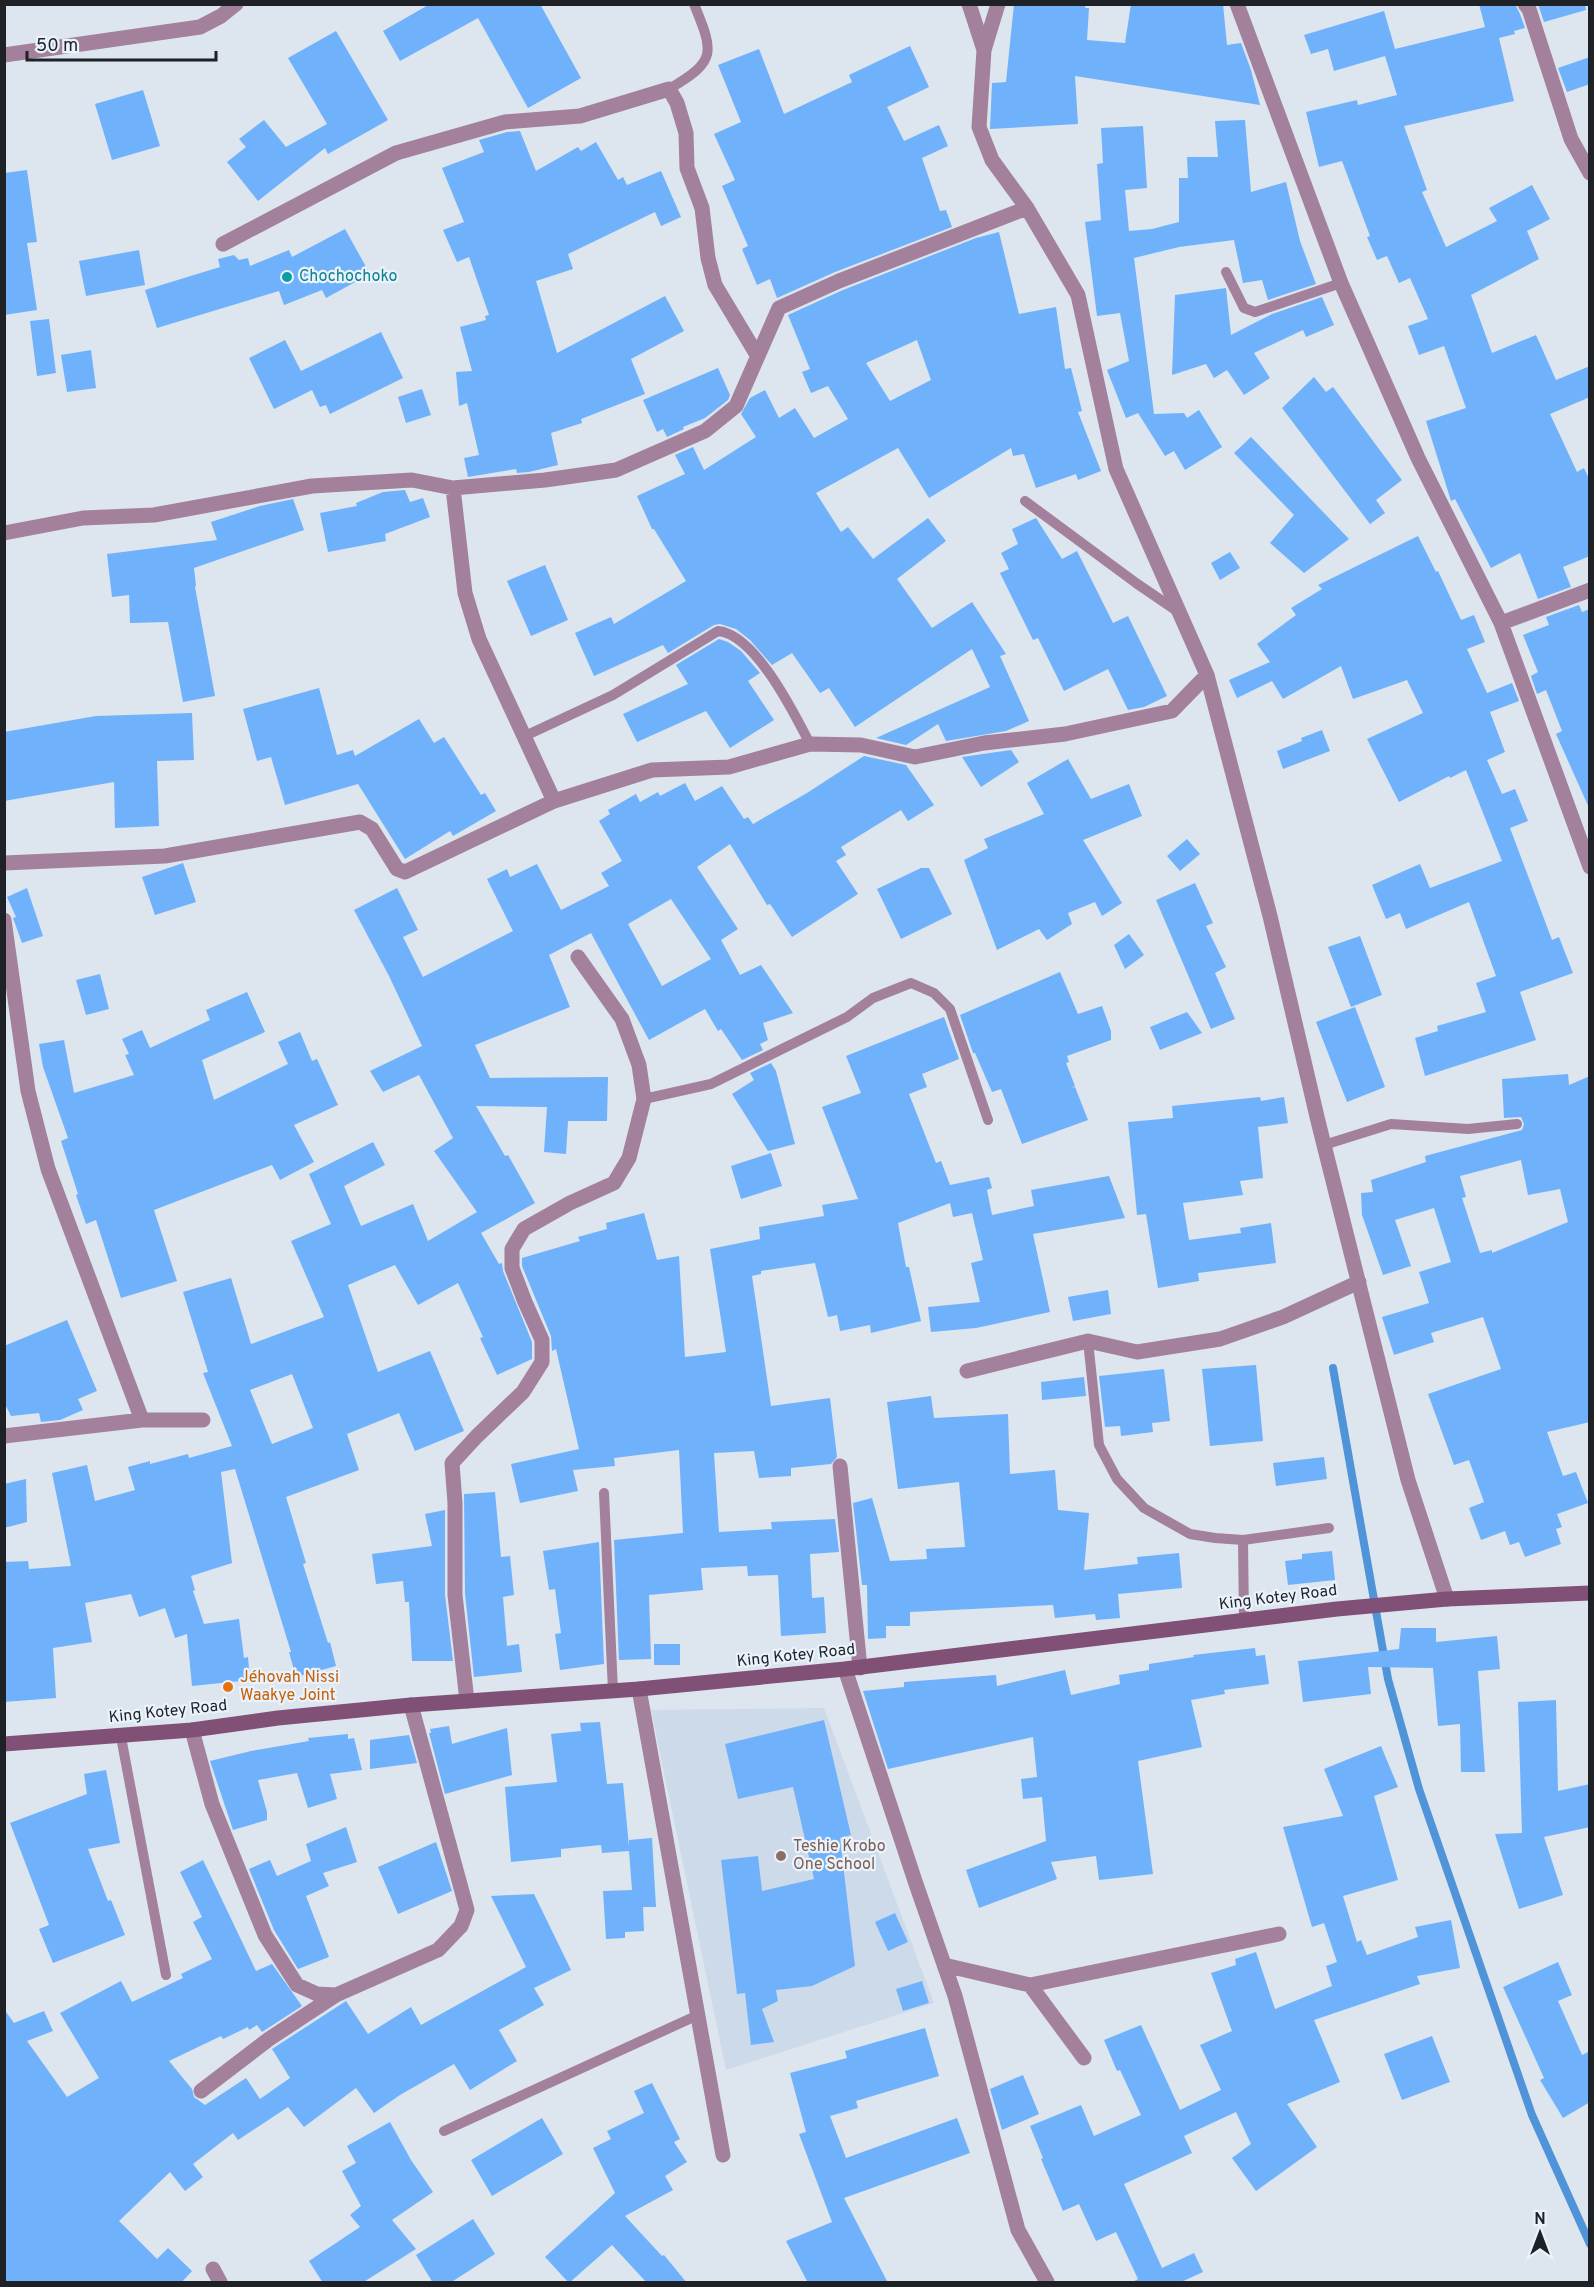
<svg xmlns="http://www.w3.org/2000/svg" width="1594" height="2287" font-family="Overpass,sans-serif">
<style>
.built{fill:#cddaea}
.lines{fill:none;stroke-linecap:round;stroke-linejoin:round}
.stream{stroke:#4f93d9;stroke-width:8}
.building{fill:#6fb2fb;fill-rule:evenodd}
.lane{stroke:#a3809b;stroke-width:10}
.street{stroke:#a3809b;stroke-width:15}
.secondary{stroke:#815077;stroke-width:15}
.culture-dot{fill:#0f9aa8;stroke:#eaf2fb;stroke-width:2}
.food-dot{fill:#e8710a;stroke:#eaf2fb;stroke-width:2}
.education-dot{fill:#8d6e63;stroke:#eaf2fb;stroke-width:2}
.labels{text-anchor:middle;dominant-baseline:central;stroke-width:4.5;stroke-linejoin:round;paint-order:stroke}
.culture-label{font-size:16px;fill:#0d838f;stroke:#eaf2fb;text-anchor:start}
.street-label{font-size:16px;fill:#1e2125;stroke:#eaf2fb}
.food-label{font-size:16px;fill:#c56008;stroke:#eaf2fb;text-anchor:start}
.education-label{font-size:16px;fill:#785e54;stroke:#eaf2fb;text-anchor:start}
</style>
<rect width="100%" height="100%" fill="#dde5ee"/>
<path class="built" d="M824,1708L934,2003L726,2070L651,1710Z"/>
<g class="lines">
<path class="stream" d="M1333,1368L1388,1679L1419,1789L1532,2115L1590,2244"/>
</g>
<path class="building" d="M430,4H540L581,78L528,108L478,18L400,61L383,31Z
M1014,4H1086L1085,8H1089L1087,40L1125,43L1131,4H1223L1227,45L1241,43L1251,70L1260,105L1075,76L1078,124L990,129L992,83L1006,82Z
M1479,4H1515L1520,14L1525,28L1514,31L1515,34L1499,38L1514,101L1404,126L1427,190L1422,192L1446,247L1497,221L1489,208L1532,185L1550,219L1527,231L1539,259L1471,295L1492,353L1536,335L1556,380L1590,366V397L1550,414L1577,472L1584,468L1590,481V556L1563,567L1571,587L1538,599L1520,553L1491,568L1455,499L1451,501L1426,421L1466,408L1444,346L1419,355L1408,326L1428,319L1410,278L1399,283L1387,256L1377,260L1367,237L1370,236L1342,161L1319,167L1306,112L1357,100L1358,105L1397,95L1385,56L1334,71L1328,49L1311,54L1304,35L1384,11L1395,49L1485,27Z
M1538,4H1585L1586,10L1544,22Z
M336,31L388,120L328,154L325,148L258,201L227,162L246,147L239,139L264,120L286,147L327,124L288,58Z
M910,46L929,87L887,107L904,141L939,125L948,146L922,158L940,211L946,210L952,227L835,272L777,298L770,279L757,285L742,249L748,246L722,186L735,180L714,134L741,122L718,65L759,49L784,114L852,82L849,75Z
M1590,57V84L1567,92L1558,68Z
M143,90L160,146L112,160L95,104Z
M1245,120L1251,192L1286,182L1300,241L1316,284L1268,300L1262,280L1243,283L1234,240L1179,247L1134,258L1154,414L1184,413L1187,418L1199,410L1222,447L1185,470L1174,451L1165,456L1138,413L1126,418L1107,370L1129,361L1120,313L1097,316L1085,222L1101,220L1097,164L1103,163L1101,128L1143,126L1147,188L1125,190L1129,231L1152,229L1179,222V178H1188L1187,157H1218L1215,121Z
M520,131L536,171L578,147L581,151L596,142L618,180L623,177L627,185L661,171L681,217L661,226L655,212L568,254L573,269L536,281L557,353L665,296L684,331L631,359L645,394L581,419L582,423L551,433L558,465L529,472L517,473L516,469L468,477L464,458L479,455L467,403L459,406L456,372L472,371L460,327L486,320L485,316L489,315L469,257L457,262L443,230L464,222L442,168L484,152L479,140L507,132Z
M27,170L37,242L27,243L37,310L4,315V173Z
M345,229L370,274L326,298L322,290L284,305L279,291L157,328L145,290L220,267L218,259L234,255L239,260L248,258L250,266L289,250L292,257Z
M999,232L1019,314L1056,307L1065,369L1071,368L1082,411L1078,412L1101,471L1078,480L1076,474L1036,488L1024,454L1013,456L1011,448L929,498L898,448L816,493L841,532L848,527L873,559L928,518L946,541L897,579L932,628L972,602L1006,654L1000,656L1029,721L1006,731L946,741L938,724L906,745L876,738L990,687L972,649L855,727L829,688L820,693L792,653L772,665L750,640L736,629L720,624L714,625L668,653L663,645L594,676L575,633L611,617L614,624L686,581L654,529H652L637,496L685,474L675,455L693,447L704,470L756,437L741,414L750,398L765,390L779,418L795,408L814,438L848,419L828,386L811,393L802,372L810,369L788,315L843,290L976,238ZM917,340L931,380L890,401L866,363Z
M139,250L145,285L86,296L79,261Z
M1226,288L1231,335L1272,314L1322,297L1334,325L1306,337L1303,330L1254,353L1270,378L1244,395L1227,370L1214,378L1206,364L1172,375L1175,295Z
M49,319L56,373L37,376L30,321Z
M381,332L403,378L330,414L326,405L320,407L312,390L274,409L249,358L285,340L301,371Z
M91,350L96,388L67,392L61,355Z
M718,368L730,395L728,400L705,418L683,427L684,429L667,437L663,429L657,432L643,400Z
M1314,377L1326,392L1333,387L1402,480L1376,500L1385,513L1370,524L1282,408Z
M422,389L431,415L406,423L398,397Z
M1251,437L1349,539L1304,573L1270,543L1294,515L1234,453Z
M405,490L410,502L423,498L430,517L385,534L386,541L328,552L320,513L357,506L356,503L383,492Z
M293,499L304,530L194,568L196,586L195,587L215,696L183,702L168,622L130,623L129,595L112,597L107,554L217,540L211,522L260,506Z
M1036,518L1062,559L1077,551L1113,623L1128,616L1167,696L1144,707L1128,710L1108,669L1064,691L1038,638L1033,640L1000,573L1009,569L1001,553L1018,544L1012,529Z
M1418,536L1436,572L1438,571L1461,620L1474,615L1485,642L1467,649L1487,693L1512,683L1519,701L1490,712L1505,752L1487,760L1502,794L1515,789L1528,821L1510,828L1552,940L1559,937L1573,973L1520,992L1536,1040L1425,1076L1415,1038L1438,1031L1437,1026L1486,1012L1476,983L1496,976L1469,902L1406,929L1400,913L1386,919L1372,885L1420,864L1430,888L1502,861L1466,770L1450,778L1449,776L1399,802L1367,739L1423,713L1407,680L1353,699L1341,666L1283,699L1272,681L1237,698L1229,680L1270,662L1257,644L1296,615L1291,608L1322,589L1318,585Z
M1230,552L1240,568L1220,580L1211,563Z
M545,565L568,620L531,636L507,581Z
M1579,605L1582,612L1590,609V810L1556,734L1562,731L1546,690L1537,694L1531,676L1538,672L1523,635L1549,625L1546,617Z
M719,639L728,642L741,651L760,673L748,681L774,720L730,748L706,711L637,742L623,714L688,684L676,665Z
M319,688L337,755L353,750L355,756L419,719L434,743L444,737L481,795L485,793L496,811L453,836L450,831L405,859L358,784L285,805L271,757L257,761L243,709Z
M192,713L194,760L157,761L159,826L115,828L114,782L4,801V732L96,716Z
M1322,730L1330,751L1283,769L1277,751L1302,741L1301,738Z
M1011,750L1019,762L981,787L962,757Z
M864,756L906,765L934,805L908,821L901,810L841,847L846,855L836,861L858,894L792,937L770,904L767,905L730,844L697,867L738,929L721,940L740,975L761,965L793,1013L763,1023L768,1040L760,1044L763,1050L742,1060L721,1029L718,1031L705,1009L649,1040L591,933L549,955L570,1007L475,1045L490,1078L608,1077L607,1121H568L566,1154L544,1152L547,1107L476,1106L505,1156L508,1155L535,1203L481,1233L499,1264L502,1263L503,1271L532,1342V1359L497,1375L480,1338L483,1337L458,1283L418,1305L395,1265L348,1285L378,1372L430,1351L464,1431L415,1451L399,1413L347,1434L359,1470L286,1497L306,1563L303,1564L328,1643L330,1642L336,1666L296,1677L289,1652H291L235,1469L221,1472L232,1563L191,1576L195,1590L193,1591L204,1624L239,1619L244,1658L248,1657L250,1680L192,1686L187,1634L175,1638L165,1608L139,1617L131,1594L85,1603L92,1642L53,1648L56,1698L4,1702V1562L28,1561L29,1569L71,1566L52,1473L87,1465L95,1501L135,1490L128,1467L150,1461V1464L188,1454L189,1458L232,1446L203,1373L208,1372L183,1292L231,1278L251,1344L324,1317L291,1241L331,1224L309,1174L373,1142L385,1165L344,1186L361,1226L413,1204L428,1241L477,1212L434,1151L453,1138L419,1075L383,1092L370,1071L422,1046L389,976L354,910L397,888L418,930L403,937L423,977L513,931L487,879L507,869L510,877L537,864L561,910L609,886L601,873L622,861L599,821L610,814L608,810L636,794L640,802L658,792L660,796L685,783L695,801L722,786L744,819L748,817L753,824L807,793ZM671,899L711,959L662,986L628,924ZM292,1374L313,1428L272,1444L250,1390Z
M1068,759L1091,799L1129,784L1142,816L1083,840L1122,903L1102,916L1095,902L1068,913L1072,924L1047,940L1039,929L997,950L964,860L988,848L984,839L1044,814L1027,783Z
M1187,839L1200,854L1180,871L1167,856Z
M183,863L196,902L155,915L142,877Z
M921,868H929L952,914L901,939L877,889Z
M1195,883L1213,923L1206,926L1226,967L1215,973L1235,1019L1211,1029L1156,900Z
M27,888L43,936L22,943L13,918L16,917L7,897Z
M1129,934L1144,955L1125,969L1114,945Z
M1360,936L1382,995L1351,1007L1328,947Z
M1060,972L1078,1014L1102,1006L1111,1031V1040L1067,1056L1069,1062L1066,1063L1075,1086L1072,1088L1075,1087L1088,1120L1022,1144L1001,1089L992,1092L975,1053H973L960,1015Z
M100,974L109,1009L86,1015L76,980Z
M247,992L265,1032L202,1060L214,1100L288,1064L278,1042L300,1032L312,1061L317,1059L338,1105L294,1125L314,1162L280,1180L272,1165L154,1210L177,1281L121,1298L96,1220L86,1224L76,1195L78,1194L61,1141L68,1138L43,1067L39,1044L64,1040L74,1093L134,1075L125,1055L129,1054L122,1039L142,1030L150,1048L210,1020L206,1010Z
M1355,1007L1385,1087L1347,1102L1316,1022Z
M1187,1012L1202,1033L1160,1050L1150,1027Z
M944,1017L959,1059L922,1074L927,1087L909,1094L936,1163L941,1161L950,1185L989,1177L992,1188L987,1190L992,1215L1034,1206L1031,1190L1109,1176L1125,1218L1033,1234L1050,1312L976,1328L931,1332L928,1307L980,1302L971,1263L983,1260L972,1213L953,1217L950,1203L898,1223L906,1267H909L921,1321L871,1333L870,1325L840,1331L837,1315L828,1317L815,1263L761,1271V1274L752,1276L771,1406L830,1398L837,1457L831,1464L791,1468V1476L759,1478L754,1451L714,1453L719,1532L772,1529L771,1522L835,1519L839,1552L810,1554L812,1598L824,1597L826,1633L781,1636L778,1575L748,1576L747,1566L701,1568L703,1590L649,1595L651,1659L619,1660L614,1540L683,1533L679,1450L614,1458L615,1466L573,1470L578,1491L520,1503L511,1464L579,1449L556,1349L552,1351L551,1336L522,1266V1258L580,1241L578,1237L607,1229L606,1223L644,1213L657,1260L679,1256L685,1357L726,1352L710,1249L760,1239L759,1227L824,1216L822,1205L858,1199L822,1107L861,1093L846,1056Z
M771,1063L776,1071L795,1144L768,1151L732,1094L754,1080L750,1073Z
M1568,1074L1569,1085L1590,1076V1422L1547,1432L1563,1476L1576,1472L1588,1503L1557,1514L1562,1527L1556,1529L1561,1544L1525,1557L1519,1542L1510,1545L1505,1531L1481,1540L1469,1508L1484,1502L1469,1460L1454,1465L1428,1394L1501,1369L1483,1317L1431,1333L1434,1342L1394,1355L1382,1317L1429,1303L1419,1272L1451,1262L1434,1208L1395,1220L1411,1266L1383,1275L1362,1215L1361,1193L1373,1192L1371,1180L1426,1162L1425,1156L1522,1130L1524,1124L1521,1117L1504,1118L1502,1079ZM1521,1160L1528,1195L1560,1189L1568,1222L1492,1253V1250L1480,1253L1462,1198L1466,1197L1460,1176Z
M1260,1097L1261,1101L1284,1097L1288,1123L1258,1127L1263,1178L1240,1181L1243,1195L1183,1203L1189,1240L1241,1233L1240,1228L1271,1223L1276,1263L1198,1273L1199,1281L1158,1288L1146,1214L1137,1215L1128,1122L1173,1118L1172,1106Z
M771,1153L782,1186L741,1199L731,1166Z
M1108,1290L1111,1314L1073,1321L1068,1297Z
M67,1320L97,1391L78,1399L83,1410L60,1420L41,1422L39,1413L11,1416L4,1402V1346Z
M1256,1365L1263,1441L1210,1446L1202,1369Z
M1164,1369L1170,1421L1152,1423L1153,1432L1121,1436L1120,1426L1105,1427L1099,1376Z
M1084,1377L1086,1396L1042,1400L1041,1382Z
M931,1396L934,1418L1008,1414L1010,1474L1055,1470L1058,1510L1089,1513L1084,1570L1138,1564L1137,1557L1179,1553L1182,1588L1118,1594L1120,1618L1096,1620L1095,1614L1055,1618L1053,1605L910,1612V1626H886V1638L868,1639L867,1585H862L853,1503L872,1498L890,1561L927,1559L926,1549L965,1547L959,1482L898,1489L887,1402Z
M1324,1457L1327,1479L1276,1486L1273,1463Z
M26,1479L27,1522L4,1528V1484Z
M495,1492L501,1557L510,1556L514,1595L503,1597L507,1646L519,1644L522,1672L474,1677L465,1594L464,1494Z
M445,1510V1595L453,1661H412L409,1602H405L403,1581L376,1584L372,1554L432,1546L425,1514Z
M599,1542L604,1664L560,1670L555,1634L561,1633L555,1589L549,1590L543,1551Z
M1332,1551L1335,1580L1288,1585L1285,1561L1302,1559V1554Z
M1401,1628H1436V1642L1497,1636L1500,1669L1478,1671L1485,1772H1461L1460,1724L1438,1726L1433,1668L1368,1667L1371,1694L1303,1702L1298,1661L1399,1649Z
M654,1644H680V1665H654Z
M1255,1648L1256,1656L1265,1655L1269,1684L1224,1690L1225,1694L1191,1700L1202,1747L1138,1761L1153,1874L1099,1880L1096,1856L1051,1862L1057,1879L979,1908L966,1870L1046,1841L1042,1797L1023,1799L1021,1779L1037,1777L1033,1737L888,1769L863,1691L904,1687V1682L996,1675L997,1686L1065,1670L1071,1695L1120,1684L1119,1675L1149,1670V1664L1194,1657L1193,1655Z
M1556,1700L1558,1791L1590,1784V1827L1544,1837L1563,1895L1519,1909L1495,1834L1522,1833L1518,1702Z
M824,1720L851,1835L840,1838L855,1966L812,1986L776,1990L778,2001L762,2009L774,2042L751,2045L745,1993L737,1994L721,1860L758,1856L762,1891L814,1879L793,1787L738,1799L725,1744Z
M600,1722L607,1784L623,1783L629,1847V1840L652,1838L656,1907H643L644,1931L625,1932V1938L606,1939L603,1891L632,1890L629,1851L602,1853L601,1845L561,1849V1857L511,1862L505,1787L557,1782L551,1734L581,1731L580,1723Z
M449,1726L452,1744L507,1728L512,1775L445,1794L429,1733H431L430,1729Z
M348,1734V1739L354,1738L362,1770L330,1774L337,1799L308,1808L297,1773L258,1780L267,1812V1820L233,1830L210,1761L251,1751L309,1741L308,1738Z
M409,1735L417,1763L370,1769V1740Z
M1381,1746L1398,1787L1374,1796L1398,1880L1343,1896L1357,1942L1361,1940L1367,1955L1418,1937L1415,1927L1451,1920L1460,1968L1417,1976L1420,1984L1314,2020L1340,2082L1287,2104L1317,2147L1256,2191L1232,2158L1251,2144L1236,2112L1184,2136L1192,2153L1124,2184L1162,2268L1194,2253L1203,2272L1179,2283H1131L1138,2279L1116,2232L1096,2241L1079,2204L1063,2211L1041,2159L1043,2158L1030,2126L1081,2105L1094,2136L1141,2115L1120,2070L1117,2071L1104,2040L1141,2025L1180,2110L1221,2090L1200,2045L1232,2031L1211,1973L1236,1965L1235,1959L1256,1952L1275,2009L1332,1986L1326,1966L1337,1962L1324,1923L1312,1927L1283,1827L1343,1816L1324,1769Z
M106,1770L120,1843L88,1849L108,1901L111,1900L125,1935L53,1963L39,1929L49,1925L10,1823L87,1794L84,1774Z
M346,1827L357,1862L323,1873L329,1886L306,1896L329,1957L298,1969L274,1930L249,1869L270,1860L277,1876L311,1861L306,1844Z
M436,1842L452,1891L398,1914L378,1867Z
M203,1860L256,1971L272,1964L302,2006L262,2032L257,2025L249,2030L248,2027L223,2039L221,2036L169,2061L192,2089L194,2097L205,2105L246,2078L260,2099L290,2078L272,2049L346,2001L368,2034L411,2007L421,2025L526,1967L491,1896L534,1894L571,1970L534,1988L544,2005L499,2030L517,2061L470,2090L454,2064L400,2095L374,2113L356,2088L304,2127L288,2107L238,2140L233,2133L193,2164L203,2177L185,2191L170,2172L119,2221L157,2259L168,2248L192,2271L181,2283H4V2009L14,2023L44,2011L53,2031L27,2041L67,2097L99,2078L60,2013L121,1981L132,2002L183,1978L181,1974L212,1959L193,1922L202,1917L180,1872Z
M895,1913L908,1942L888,1951L875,1922Z
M1558,1962L1572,1995L1558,2001L1582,2055L1590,2051V2102L1563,2118L1540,2080L1544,2078L1503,1987Z
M922,1981L929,2003L903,2011L896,1989Z
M925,2028L939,2076L856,2101L858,2108L830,2116L846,2158L957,2118L970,2153L844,2198L888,2283H808L786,2241L832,2222L799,2134L806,2132L790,2073L847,2058L845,2051Z
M1432,2036L1450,2082L1402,2100L1384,2054Z
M1023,2075L1039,2114L1002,2130L990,2089Z
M652,2083L680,2139L674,2142L687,2162L665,2176L673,2190L625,2216L662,2256L664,2255L687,2283H647L612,2245L569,2283L545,2257L615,2193L593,2148L611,2139L607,2131L644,2113L634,2091Z
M542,2118L563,2154L492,2196L471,2160Z
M390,2122L411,2160L433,2192L392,2220L416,2249L362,2283H323L309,2261L360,2227L350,2215L361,2206L342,2171L356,2163L347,2146Z
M473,2219L495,2254L450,2283H433L416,2255Z"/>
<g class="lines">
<path class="lane" d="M669,89C717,61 714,53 694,4
M1226,272L1244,308L1255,312L1341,283
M1025,501L1136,583L1177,611
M525,736L613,695L718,631C755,634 794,713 810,744
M644,1099L711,1084L847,1017L873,998L911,983L934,993L950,1009L988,1120
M1324,1145L1391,1124L1468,1129L1517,1124
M1088,1341L1099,1445L1117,1479L1144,1508L1190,1534L1215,1538L1243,1540L1329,1528
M604,1493L613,1691
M1243,1540L1244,1620
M121,1737L166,1975
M444,2131L698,2015"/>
<path class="street" d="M969,4L984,50
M998,4L984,50L979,127L992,160L1027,208L1078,295L1116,469L1207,675L1270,916L1318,1121L1408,1480L1447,1599
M1237,4L1341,283L1418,458L1501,623L1590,590
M1525,4L1529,9L1571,139L1590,173
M4,55L200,27L221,16L236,4
M223,244L396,153L505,122L580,116L669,89L677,103L686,133L687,168L702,208L708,258L715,285L757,355
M453,488L465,593L479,639L554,801
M4,533L83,518L154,515L312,486L412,480L453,488L545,480L616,470L705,431L736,406L779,308L839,281L1027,208
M1501,623L1590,867
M4,863L165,856L360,822L372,829L397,869L405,872L554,801L652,770L729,767L810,744L861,745L915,757L984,743L1065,734L1172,711L1207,675
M4,920L28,1091L48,1169L142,1420
M967,1371L1088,1341L1137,1352L1220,1339L1283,1317L1359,1282
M4,1436L142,1420H203
M840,1466L860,1668
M845,1669L916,1884L955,1996L1018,2230L1047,2282
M639,1689L723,2155
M467,1701L455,1595V1503L452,1463L477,1436L523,1392L542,1362V1340L525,1302L512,1268V1249L524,1229L570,1203L614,1183L629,1158L644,1099L639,1065L622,1019L578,957
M192,1730L212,1804L265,1935L297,1985L317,1994L336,1995L269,2039L201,2091
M944,1965L1030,1985L1279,1934
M1030,1985L1084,2058
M336,1995L438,1950L461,1926L467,1910L411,1705
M213,2269L220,2282"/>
<path class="secondary" d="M4,1744L192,1730L278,1718L411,1705L639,1689L845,1669L1337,1609L1447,1599L1590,1593"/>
</g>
<circle class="culture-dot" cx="287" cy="277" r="6"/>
<circle class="food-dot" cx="228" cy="1687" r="6"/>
<circle class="education-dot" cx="781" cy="1856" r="6"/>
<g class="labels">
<g class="culture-label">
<text x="299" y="277">Chochochoko</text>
</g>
<g class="street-label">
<text transform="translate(1278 1598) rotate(-7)">King Kotey Road</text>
<text transform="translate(796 1656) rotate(-6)">King Kotey Road</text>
<text transform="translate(168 1712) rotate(-6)">King Kotey Road</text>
</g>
<g class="food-label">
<text x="240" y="1678">Jéhovah Nissi<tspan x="240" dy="18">Waakye Joint</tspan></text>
</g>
<g class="education-label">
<text x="793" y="1847">Teshie Krobo<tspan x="793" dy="18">One School</tspan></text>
</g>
</g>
<rect width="1594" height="2287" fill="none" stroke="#1e2125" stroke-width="12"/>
<g transform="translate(1540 2233)" stroke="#eaf2fb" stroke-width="4.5" paint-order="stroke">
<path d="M0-4.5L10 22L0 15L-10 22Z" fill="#1e2125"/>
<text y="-9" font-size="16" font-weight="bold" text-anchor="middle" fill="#1e2125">N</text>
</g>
<path d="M27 51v9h189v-9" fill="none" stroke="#1e2125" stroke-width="3"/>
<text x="36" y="51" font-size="18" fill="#1e2125" stroke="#eaf2fb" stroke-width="4.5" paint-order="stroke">50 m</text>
</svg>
